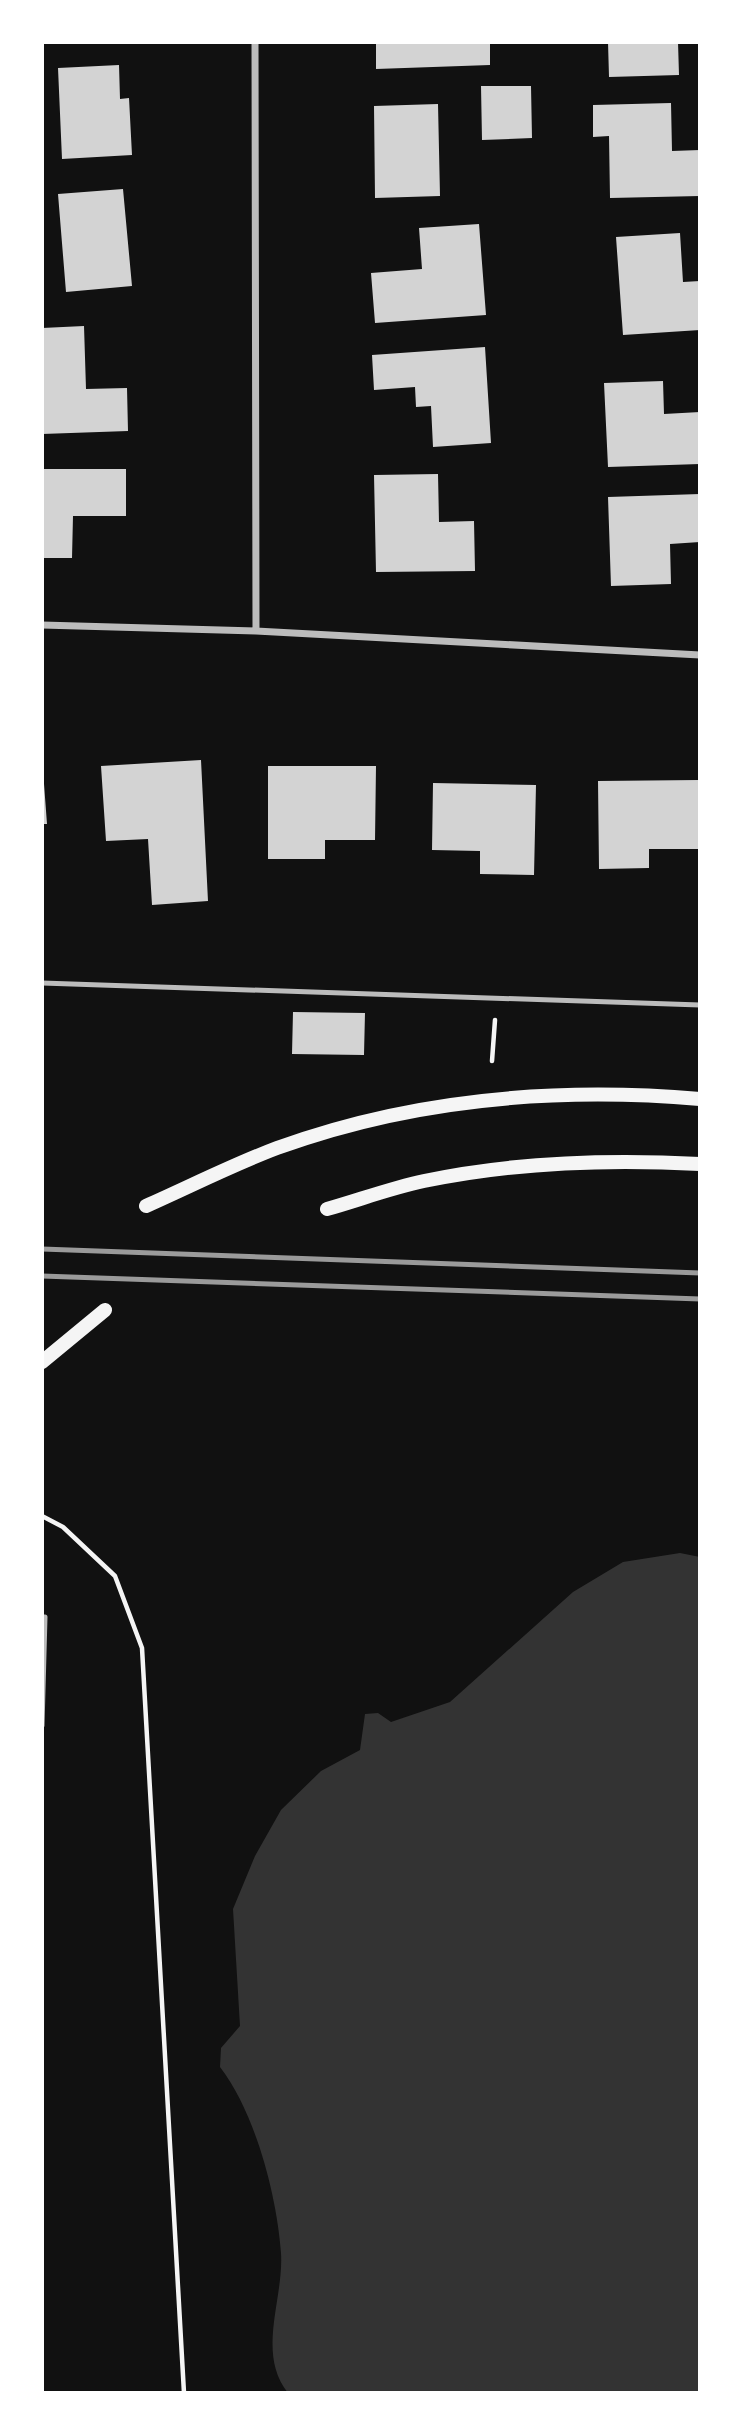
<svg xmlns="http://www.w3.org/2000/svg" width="742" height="2435" font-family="'Fira Sans',sans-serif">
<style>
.water{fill:#333}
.building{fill:#d3d3d3}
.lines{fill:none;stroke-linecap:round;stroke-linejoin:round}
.path{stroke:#f5f5f5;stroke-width:4.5}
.service{stroke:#bcbcbc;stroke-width:5}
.minor{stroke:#bcbcbc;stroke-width:7}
.secondary{stroke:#f5f5f5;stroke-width:14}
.rail{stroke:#9a9a9a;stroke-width:5}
</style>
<rect width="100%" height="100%" fill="#111"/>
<path class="water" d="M680,1553L700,1557V2393H288C256,2353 284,2299 281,2253C277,2196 255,2112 220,2067L221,2048L240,2026L233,1909L255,1856L281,1810L321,1771L360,1750L365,1714L378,1713L391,1722L450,1702L573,1592L623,1562Z"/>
<path class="building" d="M376,42H490V65L376,69Z
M608,42H678L679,75L609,77Z
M119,65L120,99L129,98L132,155L62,159L58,68Z
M481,86H531L532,138L482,140Z
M671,103L672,151L700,150V196L610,198L609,136L593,137V105Z
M438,104L440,196L375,198L374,106Z
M123,189L132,286L66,292L58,194Z
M479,224L486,315L375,323L371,273L422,269L419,228Z
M680,233L683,282L700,281V330L623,335L616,237Z
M84,326L86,389L127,388L128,431L42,434V328Z
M485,347L491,443L433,447L431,406L416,407L415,387L374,390L372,355Z
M663,381L664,414L700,412V464L608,467L604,383Z
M42,469H126V516H73L72,558H42Z
M438,474L439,522L474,521L475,571L376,572L374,475Z
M700,494V542L670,544L671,584L611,586L608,497Z
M42,757L47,824H42Z
M201,760L208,901L152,905L148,839L106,841L101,766Z
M268,766H376L375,840H325V859H268Z
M699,780L700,849H649V868L599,869L598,781Z
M433,783L536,785L534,875L480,874V851L432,850Z
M293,1012L365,1013L364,1055L292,1054Z"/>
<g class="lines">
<path class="path" d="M492,1061L495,1020
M42,1516L63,1527L115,1576L142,1648L184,2393"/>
<path class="service" d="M42,983L700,1005
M42,1617H45L42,1726"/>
<path class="minor" d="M255,42L256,631
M42,625L256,631L700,655"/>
<path class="secondary" d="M146,1206C189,1187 232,1165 277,1148C412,1099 558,1087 700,1099
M327,1209C359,1200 391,1188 424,1181C515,1162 608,1159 700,1164
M42,1362L105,1310"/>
<path class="rail" d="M42,1249L700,1273
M42,1276L700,1299"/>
</g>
<rect width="742" height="2435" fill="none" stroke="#ffffff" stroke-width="88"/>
</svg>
